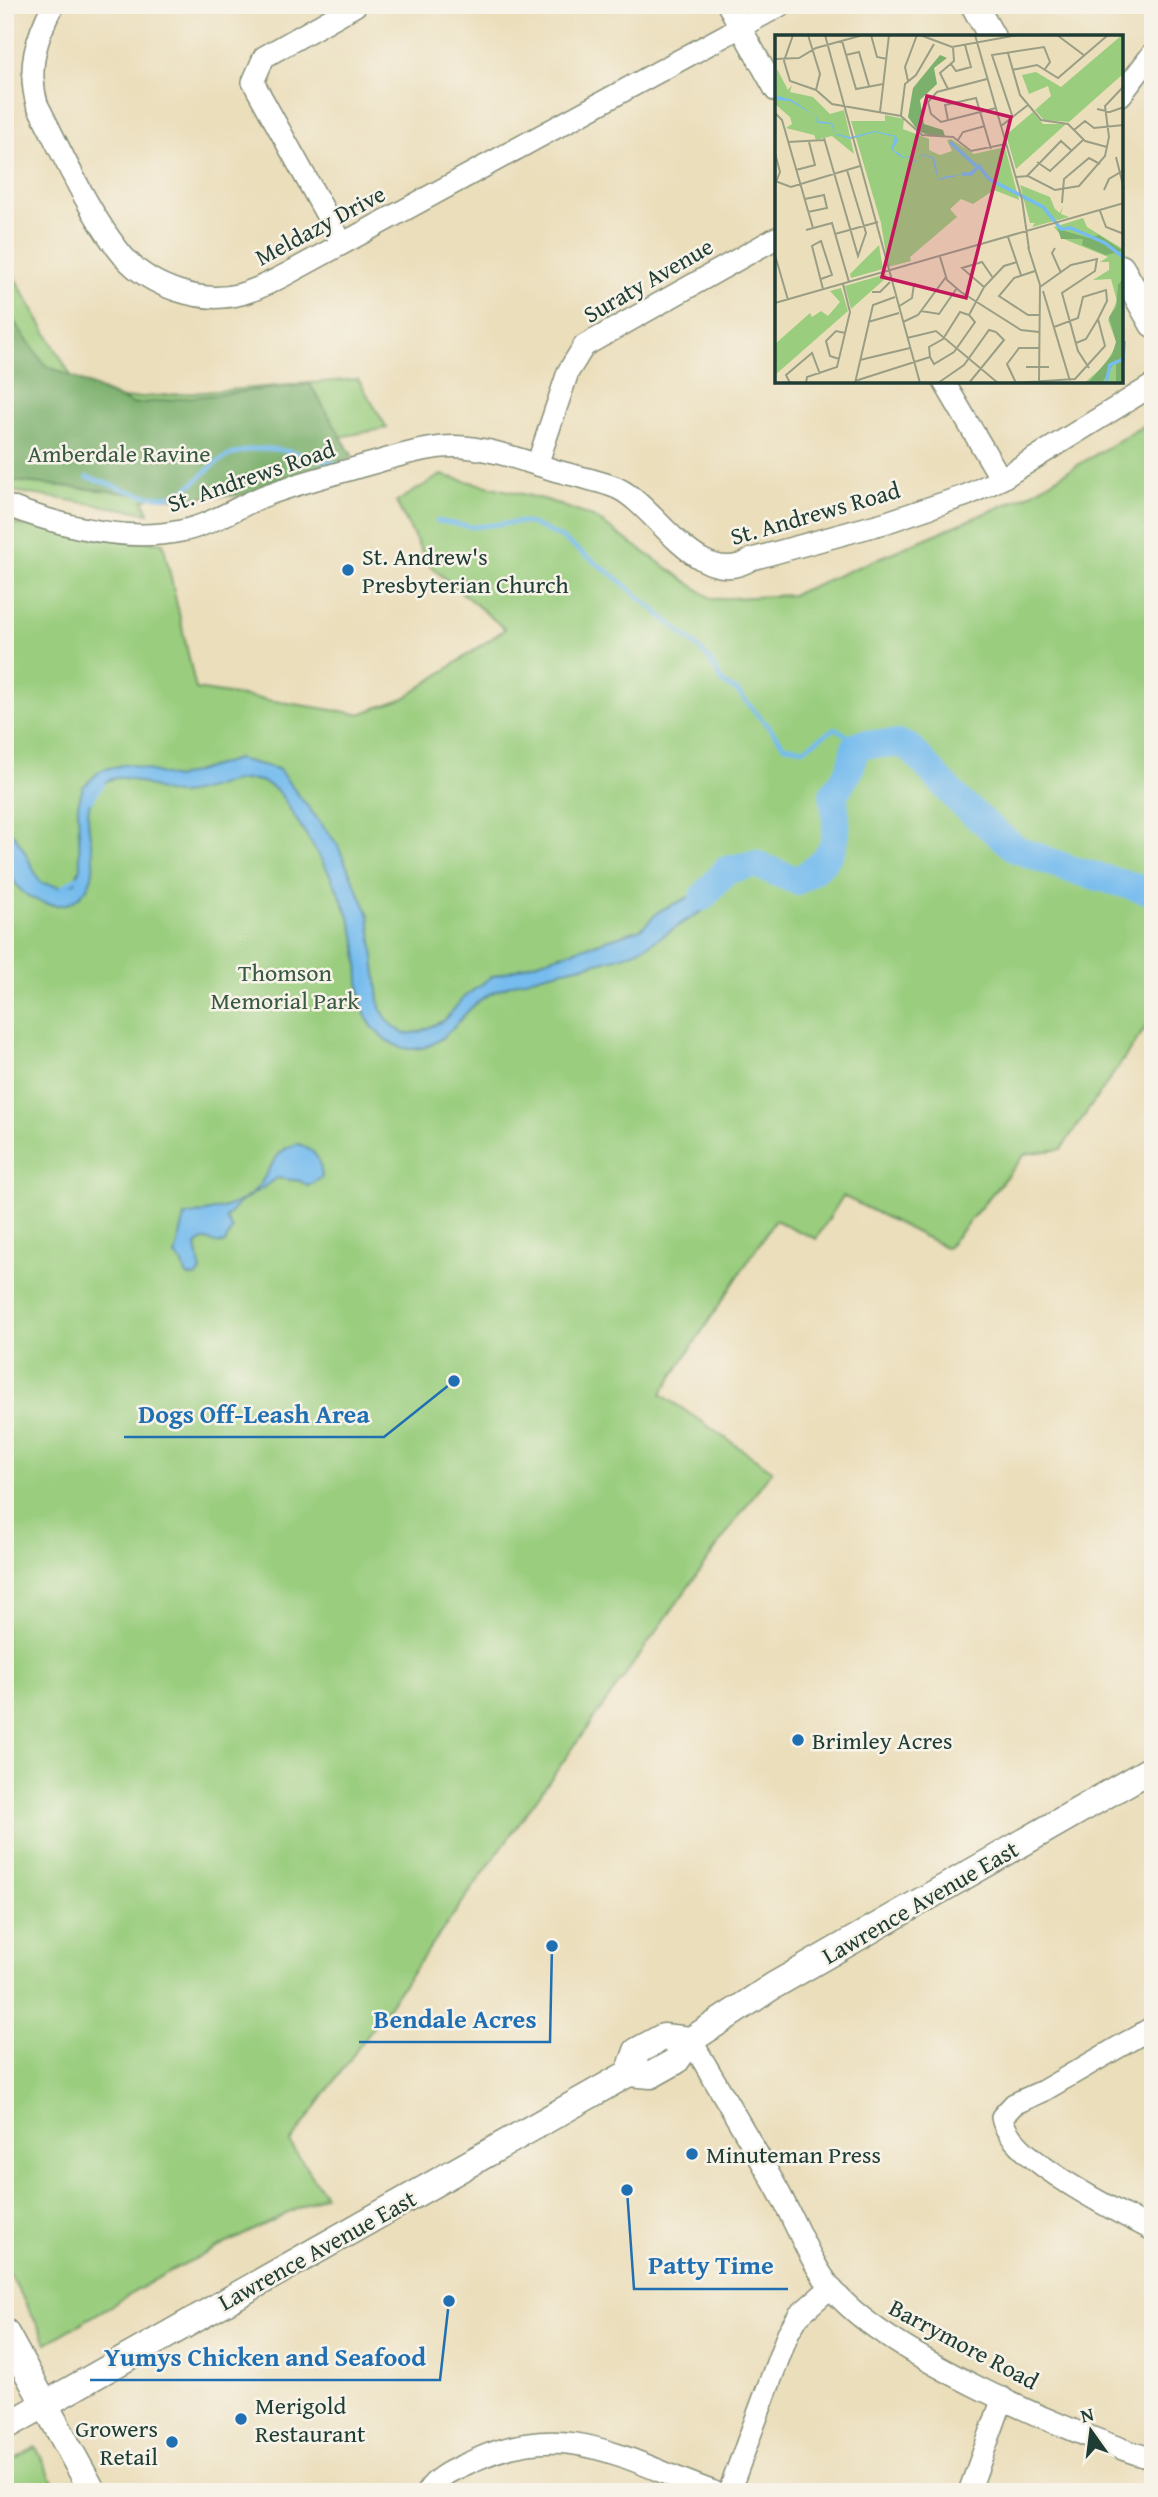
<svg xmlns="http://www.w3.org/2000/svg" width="1158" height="2497" font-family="'Gentium Book Plus',serif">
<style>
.green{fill:#9acd7e;stroke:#5c8559;stroke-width:2}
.forest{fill:#7bb06d;stroke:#4d7650;stroke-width:2}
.water{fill:#76bcee;stroke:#4a7c91;stroke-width:2}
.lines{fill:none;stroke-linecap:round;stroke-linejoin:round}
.stream{stroke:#76bcee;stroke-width:4.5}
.river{stroke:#76bcee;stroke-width:28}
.minor-casing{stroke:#858e78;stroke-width:24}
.major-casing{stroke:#858e78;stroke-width:29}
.minor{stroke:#fff;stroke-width:21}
.major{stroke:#fff;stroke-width:26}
.poi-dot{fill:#1f6fb2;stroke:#f7f3e8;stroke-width:2.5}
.labels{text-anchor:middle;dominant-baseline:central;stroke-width:5;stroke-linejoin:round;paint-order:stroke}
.street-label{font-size:24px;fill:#1f3d34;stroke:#f7f3e8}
.park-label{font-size:24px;fill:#385a43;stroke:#f7f3e8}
.poi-label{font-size:24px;fill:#1f3d34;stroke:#f7f3e8;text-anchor:start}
.inset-river{fill:none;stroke:#76bcee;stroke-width:3.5}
.inset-road{fill:none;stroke:#999e85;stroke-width:2}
.view{fill:#c2185b;fill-opacity:0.15;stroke:#c2185b;stroke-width:3.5}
.inset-edge{fill:none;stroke:#1f3d34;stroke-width:3.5}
.leader{fill:none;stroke:#1f6fb2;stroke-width:2.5}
.callout-dot{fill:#1f6fb2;stroke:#f7f3e8;stroke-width:2.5}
.callout-label{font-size:26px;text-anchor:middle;font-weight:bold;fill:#1f6fb2;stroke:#f7f3e8;stroke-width:5;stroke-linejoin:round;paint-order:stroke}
</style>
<rect width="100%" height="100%" fill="#f7f3e8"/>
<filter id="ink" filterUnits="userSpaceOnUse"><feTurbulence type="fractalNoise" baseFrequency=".0143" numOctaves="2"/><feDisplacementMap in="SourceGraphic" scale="14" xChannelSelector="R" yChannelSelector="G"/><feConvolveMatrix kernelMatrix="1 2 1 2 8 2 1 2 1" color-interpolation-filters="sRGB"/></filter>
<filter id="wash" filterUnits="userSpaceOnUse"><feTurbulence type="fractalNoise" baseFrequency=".00686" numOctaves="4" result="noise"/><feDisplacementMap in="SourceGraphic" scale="28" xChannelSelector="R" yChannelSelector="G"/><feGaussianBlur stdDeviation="1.57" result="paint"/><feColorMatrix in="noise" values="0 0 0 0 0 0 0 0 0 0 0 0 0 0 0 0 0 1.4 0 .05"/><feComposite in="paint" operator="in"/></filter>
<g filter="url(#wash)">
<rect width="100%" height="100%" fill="#ebdebb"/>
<path class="green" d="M5,261L86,402L358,379L387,428L291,446L143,500L149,513L5,490Z
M1153,420V1017L1061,1149L1025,1154L947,1248L843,1196L816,1239L775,1220L661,1394L772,1470L290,2143L325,2195L170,2271L47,2343L5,2265V523L163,543L196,689L359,714L405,698L505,629L429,565L396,502L441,475L547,500L595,518L712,599L792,595L1028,495Z
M36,2447L58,2492H5V2465Z"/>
<path class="forest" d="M5,309L45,365L133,404L310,384L353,457L249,495L173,498L5,480Z"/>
<path class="water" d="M237,759L278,769L337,844L369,915L380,1008L389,1022L404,1034L419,1032L445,1020L463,998L491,977L641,929L659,911L702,891L706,909C679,923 652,947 623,956C580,969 531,973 490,994C461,1008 450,1046 415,1049C396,1050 377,1036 368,1020C355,996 361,962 355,936C341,883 309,841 281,795C253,763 216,791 181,794C154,796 125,763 100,786C68,817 114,866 80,896C69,906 59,907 45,903C7,894 5,860 5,827C23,840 29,864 41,883L63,887L75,882L80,867L78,805L83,787L101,770L128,764L175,778Z
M298,1144C316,1150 320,1159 322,1177L308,1186L300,1181L276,1178C261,1191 235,1201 226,1219L232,1229L225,1243C212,1247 206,1232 196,1246L201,1272L196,1277L187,1276L182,1262L175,1256L185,1216C206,1212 233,1208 250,1195C270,1180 270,1149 298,1144Z"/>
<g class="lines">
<path class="stream" d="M87,477C113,484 143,500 170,496C185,493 198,479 209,469C247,435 292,451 336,464
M437,521L473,527L520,522L532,524L560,537L617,578L692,642L709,659L723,683L737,691L785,746L804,749L835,728L860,744
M91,800L103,784
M63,887L76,878"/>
<path class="river" d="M703,897L726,870L755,864L797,881C838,856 840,840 833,795L850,770L855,747L860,744H900L910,748L961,803L1016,849L1070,869L1153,892"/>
</g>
</g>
<g filter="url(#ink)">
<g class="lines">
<g class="minor-casing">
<path id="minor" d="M53,5C36,38 27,68 37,104C61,151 91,218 124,257C151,287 202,305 241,294C257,290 271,282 285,275L781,5
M728,5L776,91
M1121,95L1153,53
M342,243L253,82L264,57L356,5
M944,382L1001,479
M537,465L568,372L584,346L776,238
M5,505C58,525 125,543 181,531C211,525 237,507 264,496C298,483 332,475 366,465C395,457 433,444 464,447C498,450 529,463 561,472C579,477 600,481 617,488C657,506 699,593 752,559L884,523L967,495L1001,479L1153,385
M1153,2027L1043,2091L1014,2104L1002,2117C1007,2157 1117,2212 1153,2230
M691,2040C721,2092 752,2143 781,2196C796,2225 812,2265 832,2289C885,2354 1070,2434 1153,2459
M427,2492C437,2475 458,2468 475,2460C568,2417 626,2461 714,2492
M729,2492L788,2333L799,2315L830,2288
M969,2492L1003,2398"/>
</g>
<g class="major-casing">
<path id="major" d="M974,5L992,37
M1121,268L1153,324
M629,2073L637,2051L663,2037L691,2040
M5,2332L93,2492
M5,2427L629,2073L651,2075L676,2061L691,2040L773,1986L1153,1768"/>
</g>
<use href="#minor" class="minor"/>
<use href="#major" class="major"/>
</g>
</g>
<g class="poi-dot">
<circle cx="348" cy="570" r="7"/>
<circle cx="798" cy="1740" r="7"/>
<circle cx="692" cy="2154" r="7"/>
<circle cx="241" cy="2419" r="7"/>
<circle cx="172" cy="2442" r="7"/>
</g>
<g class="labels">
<g class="street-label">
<text transform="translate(320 225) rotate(-28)">Meldazy Drive</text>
<text transform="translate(648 280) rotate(-30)">Suraty Avenue</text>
<text transform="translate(251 476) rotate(-19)">St. Andrews Road</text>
<text transform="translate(815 513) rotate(-16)">St. Andrews Road</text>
<text transform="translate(920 1902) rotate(-30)">Lawrence Avenue East</text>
<text transform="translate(317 2250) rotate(-29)">Lawrence Avenue East</text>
<text transform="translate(964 2344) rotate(28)">Barrymore Road</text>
</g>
<g class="park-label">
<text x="119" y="453">Amberdale Ravine</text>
<text x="285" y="972">Thomson<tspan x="285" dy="28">Memorial Park</tspan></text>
</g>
<g class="poi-label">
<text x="362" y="556">St. Andrew's<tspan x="362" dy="28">Presbyterian Church</tspan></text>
<text x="812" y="1740">Brimley Acres</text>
<text x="706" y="2154">Minuteman Press</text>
<text x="255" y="2405">Merigold<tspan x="255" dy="28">Restaurant</tspan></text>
<text x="158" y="2428" text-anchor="end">Growers<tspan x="158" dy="28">Retail</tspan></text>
</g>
</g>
<g transform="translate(775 35)">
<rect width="348" height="348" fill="#ebdebb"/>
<path d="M347,0L348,39L294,87L269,85L260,75L276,61L273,51L254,59L247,40L261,37L286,52ZM2,34L13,55L17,50L15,57L38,62L55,79L69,75L79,119L57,101L41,105L39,100L11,93L17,89L15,82L0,69ZM258,77L268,89H291L241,134L231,100ZM110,80L129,84L128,94L154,104V115L165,120L177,116L172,105L176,104L199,119L230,112L244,165L219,155L198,169L186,164L175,174L182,182L135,222L136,226L113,232L106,188L76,86H110ZM245,150L275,162L280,174L285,178L288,171L286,179L294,182L257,192L260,188H255ZM308,183L312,192L348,214V348H309L329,331L342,309L333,285L342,266L336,244L318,245L334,235V227H325L333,222L289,204L279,192ZM104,210L108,234L76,243L75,239ZM111,239V243L76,274L70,251ZM66,253L73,276L0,340V309L35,278L37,282L46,276L53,281L65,267L55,256Z" fill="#9acd7e"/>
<path d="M165,20L172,23L159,33L162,49L145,65L149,89L168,95L170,101H156L143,96L133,82L138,53ZM283,194L314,203L324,200L348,216L331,220L307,210L308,204H286ZM348,243V348H341V325L327,348H313L337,320L341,307L334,282L341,272L343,250Z" fill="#7bb06d"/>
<path d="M0,60L17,65L41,81L43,86L57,88L61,99L76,102L100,96L121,101L123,106L117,115L124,118L128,122L137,121L141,127L146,119L158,122L161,129L163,144L172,141L187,140L163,145L157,123L146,120L140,128L136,122L128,123L116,115L120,102L100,97L76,104L61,100L56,89L42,88L41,81L15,66L2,65Z" fill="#76bcee"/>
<path class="inset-river" d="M175,107L201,131M187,139H196L204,131L214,144L268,172L286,194L296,193L330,208L349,223M331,348L335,330L348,324L349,306"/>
<path class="inset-road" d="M18,0L9,26L15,46L41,55L57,69L126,81L147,100L178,102L196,116L231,109M33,0L45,39L41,55M50,0L145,348M96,0L102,22L112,24M145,0L177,12L243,0M200,0L247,164L254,214M282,0L310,21M67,6L81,54L108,49M233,18L245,60L266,85L293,89L310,106L332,112M71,20L84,17L94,51M0,24L24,23L41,13L88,0M176,29L181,36L196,32L190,10M237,35L262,30L283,43L333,0M212,44L162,57L153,67L156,79L166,87L221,73M133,46L130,32L142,0M173,54L165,38L179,26L178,12M322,74L335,77L349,72M105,77L114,0M0,78L7,85L38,193M126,80L130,49L141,40L159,9M238,83L217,20L269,12L275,27L270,34M173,85L170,70L201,63L216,114M226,91L253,70M299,95L310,86L319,93L349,90M49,103L83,221L91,198L72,135M183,105L188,97L210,91M13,107L49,105M0,118L5,137L1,147M341,122L349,154M262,127L275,136L308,105M21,135L40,130L34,107M252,141L286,106L297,116M241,142L253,141L280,155L304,151L330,121L334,102L330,71L349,51M0,146L16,152L85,131M329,155L334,144L349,135M30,164L49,160L52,173L33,177M287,168L289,144L314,123L325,129M325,176L331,192L349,199M31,195L57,188L74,247M60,199L103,187M233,202L246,240M253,212L265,250L264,348M280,213L277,218L286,238M0,220L13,265M165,222L172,245L186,257L246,295L264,297M260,236L239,243L224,261L253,280H265M46,244L57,240L46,206L37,211L48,254M209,252L187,233L207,227L218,243M265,252L296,230L322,224L320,236L287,258L303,316L314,333M268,256L295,346M97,257H105L115,247M0,268L349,168M123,272L137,263L139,249L160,255M146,276L164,279L182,253M194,280L209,252L229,231L242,227M93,287L124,278M128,287L143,280L171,242M279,292L303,283L308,262L331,255L332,266L323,284L311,304L301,308M132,303L161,296L223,348M155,322L159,329L179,317L200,287L194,280M155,322L154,312L168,304L185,277L194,280M64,324L55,321L51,306L61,296L70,298M85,325L135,313M251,332H274M80,346L155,322M15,348L11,340L37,318L45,339M31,348L32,342L62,332L75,277L68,249M80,348L98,270L120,262M163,348L189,330L214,295L221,297M194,348L229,305L221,297M238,348L300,344L330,311L323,284M241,348L232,329L244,313H264"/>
<path class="view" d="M152,61L236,82L191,263L107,242Z"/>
<rect width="348" height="348" class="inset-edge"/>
</g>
<path class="leader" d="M454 1381L384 1437H124M552 1946L550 2042H359M627 2190L634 2289H788M449 2301L440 2380H90"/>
<g class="callout-dot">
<circle cx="454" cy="1381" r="7"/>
<circle cx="552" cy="1946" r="7"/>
<circle cx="627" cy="2190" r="7"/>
<circle cx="449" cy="2301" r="7"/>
</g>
<g class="callout-label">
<text x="254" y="1423">Dogs Off-Leash Area</text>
<text x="455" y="2028">Bendale Acres</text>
<text x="711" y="2274">Patty Time</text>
<text x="265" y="2366">Yumys Chicken and Seafood</text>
</g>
<rect width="1158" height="2497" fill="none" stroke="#f7f3e8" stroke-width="28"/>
<g transform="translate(1091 2431) rotate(346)" stroke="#f7f3e8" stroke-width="5" paint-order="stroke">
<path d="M0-5L12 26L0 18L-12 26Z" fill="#1f3d34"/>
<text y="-10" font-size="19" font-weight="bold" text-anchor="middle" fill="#1f3d34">N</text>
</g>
</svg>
